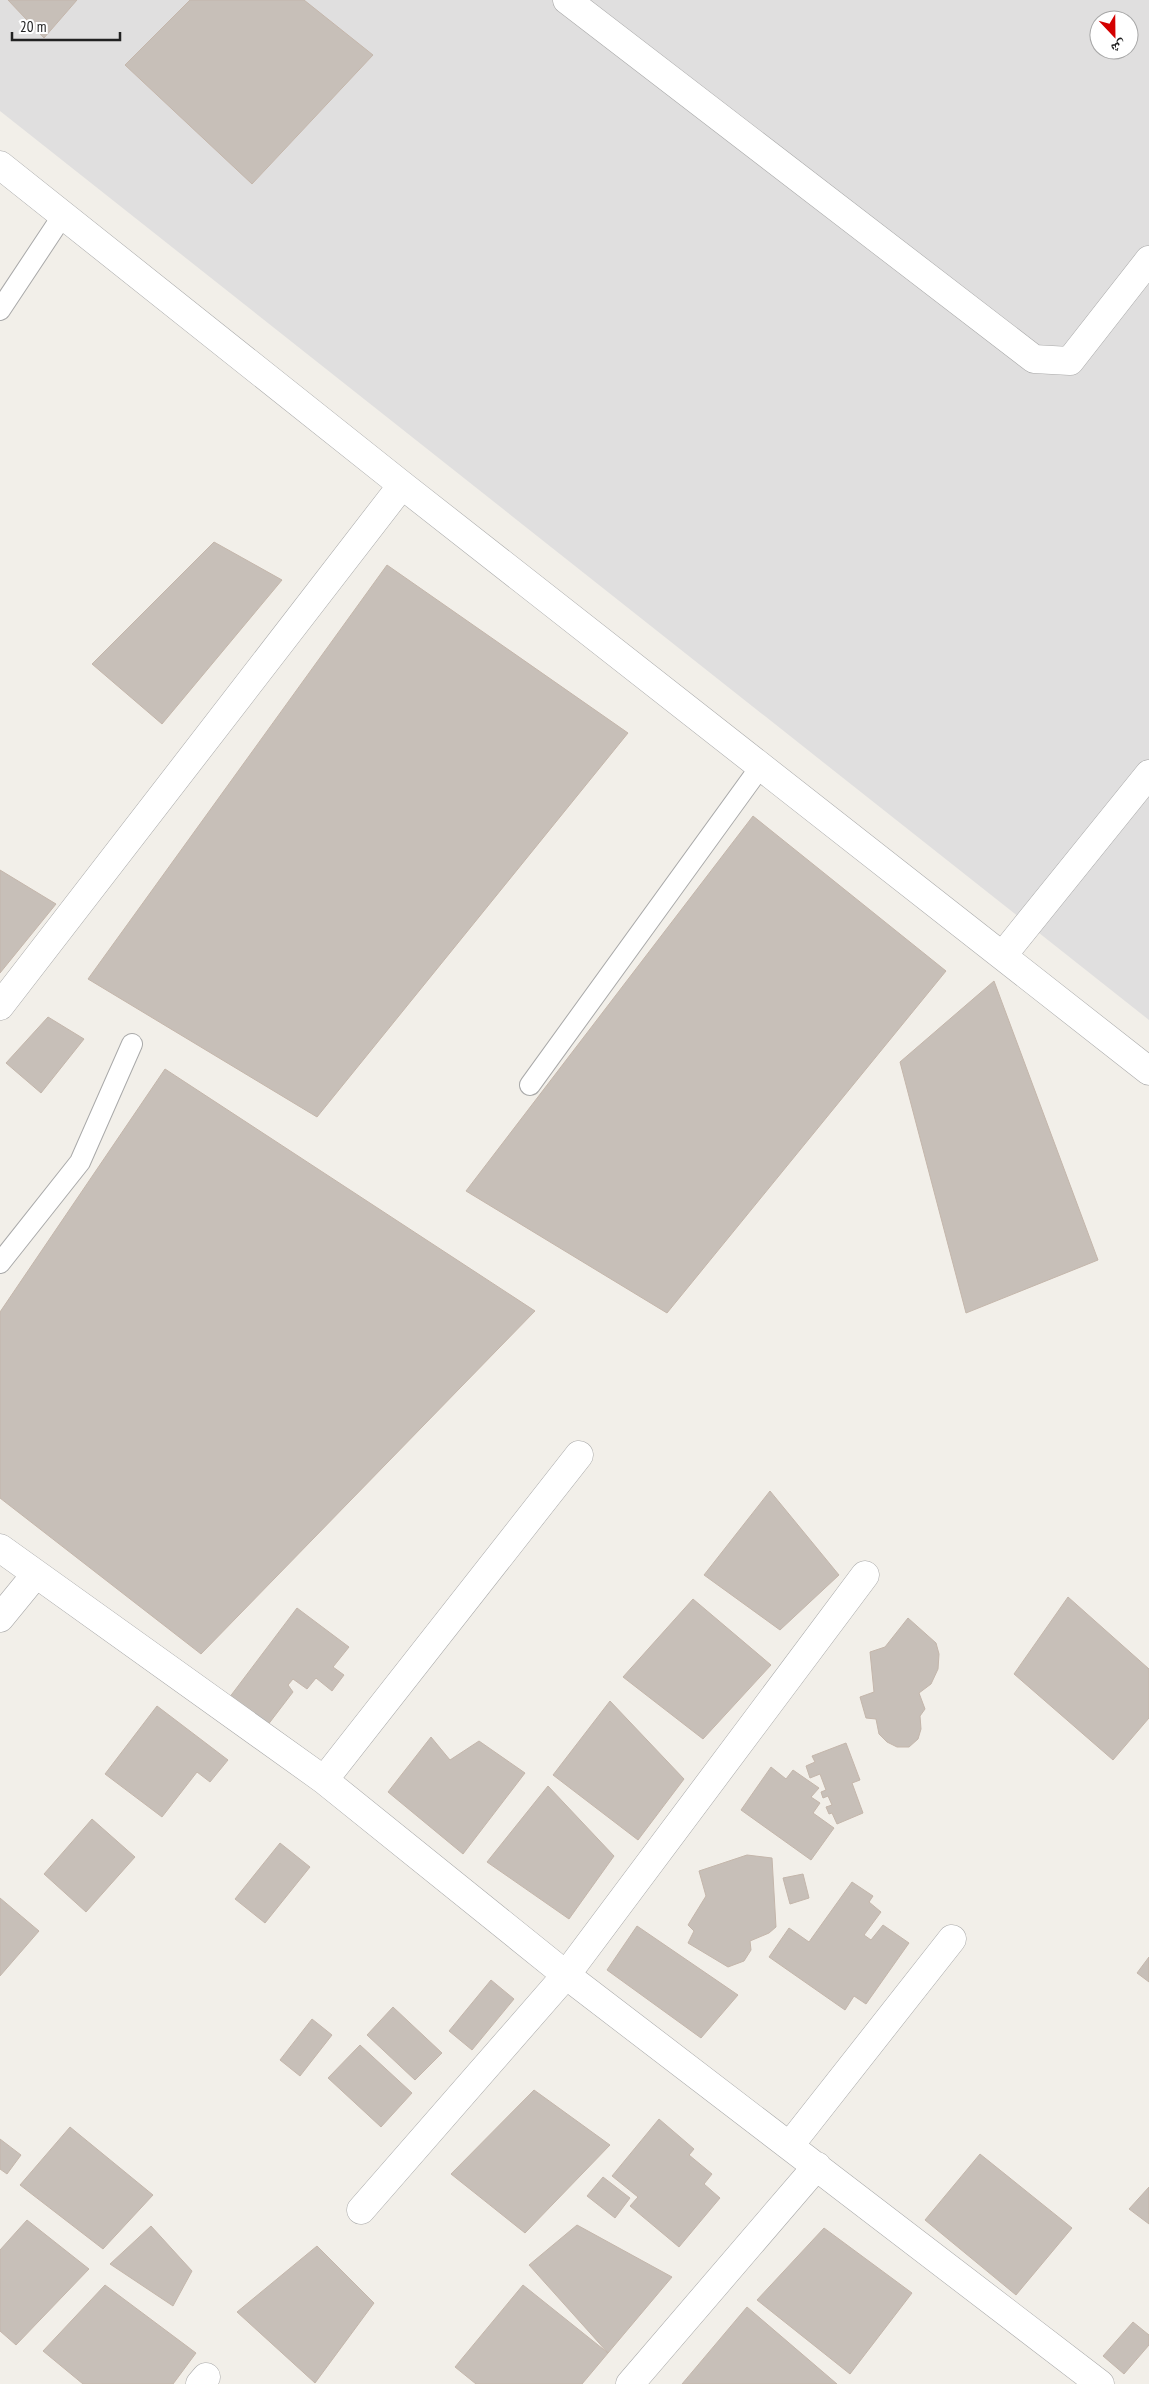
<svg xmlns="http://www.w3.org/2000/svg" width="1149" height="2384" font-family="'PT Sans Narrow','Noto Naskh Arabic',sans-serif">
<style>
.residential{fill:#e0dfdf;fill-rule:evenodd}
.building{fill:#c7bfb8;stroke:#c4b6ab}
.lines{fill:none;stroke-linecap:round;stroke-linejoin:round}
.service-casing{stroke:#a9a9a9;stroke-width:22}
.minor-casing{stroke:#a9a9a9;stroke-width:29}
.service{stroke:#fff;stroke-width:20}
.minor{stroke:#fff;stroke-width:28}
</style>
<rect width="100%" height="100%" fill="#f2efe9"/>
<path class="residential" d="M0,0H1149V1020L0,111ZM1099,20H1129V50H1099Z"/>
<path class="building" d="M8,0H77L44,38Z
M190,0H304L373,55L252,184L125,65Z
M214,542L282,580L162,724L92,664Z
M387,565L628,733L317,1117L88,979Z
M753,816L946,971L667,1313L466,1191Z
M0,870L56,904L0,973Z
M994,981L1098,1260L966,1313L900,1062Z
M48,1017L84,1039L41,1093L6,1063Z
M165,1069L535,1311L201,1654L0,1498V1312Z
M770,1491L839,1575L780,1630L704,1575Z
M1068,1597L1149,1669V1718L1113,1760L1014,1674Z
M693,1599L771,1665L703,1739L623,1677Z
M297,1608L349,1647L333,1667L344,1675L332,1691L316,1678L307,1689L293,1679L288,1685L293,1692L267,1726L229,1698Z
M908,1618L936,1643L939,1654L938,1669L931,1684L919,1693L925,1709L920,1716L921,1729L918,1739L909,1747H897L887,1742L879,1734L876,1719L866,1718L860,1697L874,1692L870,1652L885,1647Z
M610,1701L684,1779L638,1840L553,1775Z
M157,1706L228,1760L210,1782L197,1772L162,1817L105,1774Z
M431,1737L450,1760L479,1741L525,1773L463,1854L388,1792Z
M846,1743L860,1780L852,1783L863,1813L837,1824L832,1813L829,1814L826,1807L832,1805L828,1796L823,1798L821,1792L826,1790L820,1774L810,1778L806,1766L815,1762L812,1756Z
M771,1767L786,1779L793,1770L819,1788L811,1797L820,1803L813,1813L834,1828L811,1860L741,1810Z
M548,1786L614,1856L569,1919L487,1862Z
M92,1819L135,1857L86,1912L44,1874Z
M280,1843L310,1867L265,1923L235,1899Z
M747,1855L772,1858L776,1927L769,1933L750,1941L751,1950L744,1961L728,1967L688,1943L694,1931L688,1925L706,1896L699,1871Z
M803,1874L809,1898L790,1904L783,1878Z
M852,1882L873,1896L869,1902L881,1912L864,1935L871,1940L883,1925L909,1943L866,2004L854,1996L845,2010L769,1957L789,1928L809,1942Z
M0,1898L39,1931L0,1976Z
M637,1926L738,1995L701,2038L607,1970Z
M1149,1957V1982L1137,1973Z
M491,1980L514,1999L472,2050L449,2031Z
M393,2007L442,2053L415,2080L367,2035Z
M312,2019L332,2035L300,2076L280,2060Z
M360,2045L412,2093L381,2127L328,2078Z
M534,2090L610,2145L525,2233L451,2174Z
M659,2119L694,2149L689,2155L712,2174L704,2184L720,2198L679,2247L630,2206L638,2197L612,2176Z
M70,2127L153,2195L103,2249L20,2185Z
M0,2139L21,2155L7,2174L0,2169Z
M980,2154L1072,2228L1016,2295L925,2220Z
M603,2177L630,2198L615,2218L587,2196Z
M1149,2187V2224L1129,2209Z
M27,2220L89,2269L16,2345L0,2331V2250Z
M577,2225L672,2277L608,2353L529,2265Z
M151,2226L192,2271L173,2306L110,2264Z
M824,2228L912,2293L850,2374L757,2300Z
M317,2246L374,2303L315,2383L237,2312Z
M105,2285L196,2353L173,2384H83L43,2351Z
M523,2285L608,2353L582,2384H476L455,2367Z
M747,2307L837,2384H682Z
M1133,2322L1149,2335V2345L1124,2374L1103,2356Z"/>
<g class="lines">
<g class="service-casing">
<path id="service" d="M0,310L63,215
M530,1085L761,766
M0,1263L80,1162L132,1044"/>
</g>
<g class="minor-casing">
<path id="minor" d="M567,0L1034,359L1070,361L1149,260
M0,165L402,485L1149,1071
M1003,955L1149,774
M0,1006L402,485
M0,1548L324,1780L566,1975L1100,2384
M0,1618L36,1574
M324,1780L579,1455
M790,2145L952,1939
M361,2210L566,1975L865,1575
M200,2384L206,2377
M630,2384L817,2166"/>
</g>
<use href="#service" class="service"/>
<use href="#minor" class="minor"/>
</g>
<g transform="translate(1114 35) rotate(158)"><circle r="24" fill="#ffffff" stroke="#a7a7a7"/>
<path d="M0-4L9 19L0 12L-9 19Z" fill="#d40000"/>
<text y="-8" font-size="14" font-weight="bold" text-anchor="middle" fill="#222222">ش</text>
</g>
<path d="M12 32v8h108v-8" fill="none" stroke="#222222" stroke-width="2.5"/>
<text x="20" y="32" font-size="15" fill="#222222" stroke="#ffffff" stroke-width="4" paint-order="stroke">20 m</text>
</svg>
